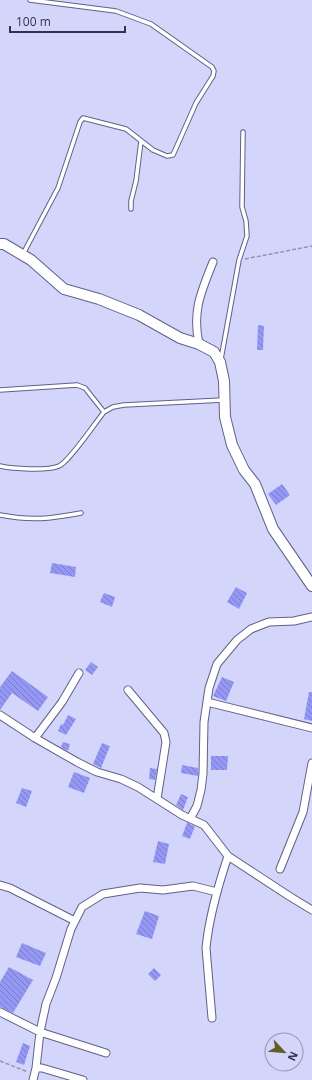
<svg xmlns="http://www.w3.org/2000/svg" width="312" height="1080" font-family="'Open Sans',sans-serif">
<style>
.building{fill:url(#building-back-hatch)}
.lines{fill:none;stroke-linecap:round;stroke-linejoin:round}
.lane-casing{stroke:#5f6188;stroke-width:5.5}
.street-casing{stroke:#5f6188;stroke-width:9}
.secondary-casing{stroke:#5f6188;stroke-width:12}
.path{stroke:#9193b0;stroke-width:1.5;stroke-dasharray:4 2;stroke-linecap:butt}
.lane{stroke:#fff;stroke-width:3.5}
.street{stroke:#fff;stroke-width:7}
.secondary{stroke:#fff;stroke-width:10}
</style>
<defs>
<pattern id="building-back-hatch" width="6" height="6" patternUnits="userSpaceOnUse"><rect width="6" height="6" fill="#9597f5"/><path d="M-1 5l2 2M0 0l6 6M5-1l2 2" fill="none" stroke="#7a7cc8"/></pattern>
</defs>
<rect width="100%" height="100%" fill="#d3d6fa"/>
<path class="building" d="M258,325L264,326L263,350H257Z
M282,484L290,495L276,505L268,494Z
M52,563L76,567L75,577L50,573Z
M236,587L247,593L239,609L227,602Z
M104,593L115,597L112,607L100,602Z
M91,662L98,667L92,675L85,670Z
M12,671L48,697L38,711L12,693L0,710V687Z
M222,677L234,682L226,701L213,696Z
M309,692H312V721L304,719Z
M68,715L76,719L66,735L58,731L61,724L63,725Z
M63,742L70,744L68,751L61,747Z
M102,743L110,746L101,768L93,764Z
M211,756H228L227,770H211Z
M182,765L198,768V776L181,773Z
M150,768L157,769L155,780L149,779Z
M74,772L90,778L84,793L68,787Z
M22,788L32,791L26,807L16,803Z
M181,794L188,797L183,810L176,805Z
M187,823L195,826L190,839L182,836Z
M158,841L169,844L165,864L153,862Z
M145,911L159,916L152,939L136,934Z
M22,943L46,953L40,966L16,957Z
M9,967L33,980L13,1013L0,1007V982Z
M154,968L161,975L155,981L148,974Z
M23,1043L30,1046L24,1065L16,1062Z"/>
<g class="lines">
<g class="lane-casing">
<path id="lane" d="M131,209V201L136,181L141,141
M23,254L58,188L80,122L83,118L126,129L153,150L167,156L173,155L196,103L213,76L214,71L212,67L151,24L116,11L30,0
M221,359L239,260L247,236L246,221L242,207L243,132
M0,390L77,385L85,388L104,412
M0,466C13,469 47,471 59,466C69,462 95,423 104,412L113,407L124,405L223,400
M0,515C32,521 49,519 81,513"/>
</g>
<g class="street-casing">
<path id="street" d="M199,344C192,311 201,292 213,262
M128,690L164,733L166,742L157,799
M207,702L312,728
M0,715L35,738L77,762L97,772L121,779L138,787L182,815L204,825L228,856L289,896L312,910
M35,738L62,702L79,673
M190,819L197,806L201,790L203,774L204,722L209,688L217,664L237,640L251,629L269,622L294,621L312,617
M280,869L303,812L312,763
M0,885L10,888L75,921
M0,1012L40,1032L106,1053
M212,1018L206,948C209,917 218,886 228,856
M36,1068L40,1032L46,1004L56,978L71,929L82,907L103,894L140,888L163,890L193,886L217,892
M33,1080L36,1068H42L83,1080"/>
</g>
<g class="secondary-casing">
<path id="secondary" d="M0,244H4L31,260L64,289L99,299L139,315L180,338L199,344L214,352L220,362L224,381L225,417L232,445L244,470L255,484L273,529L312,586"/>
</g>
<path class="path" d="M245,259L312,246
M0,1061L28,1072"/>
<use href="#lane" class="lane"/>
<use href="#street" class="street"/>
<use href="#secondary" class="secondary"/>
</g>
<g transform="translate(284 1052) rotate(116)"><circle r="19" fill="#d3d6fa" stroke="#9395b2"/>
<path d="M0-3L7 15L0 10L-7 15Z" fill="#635c28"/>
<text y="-6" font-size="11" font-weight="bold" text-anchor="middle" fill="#323345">N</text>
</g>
<path d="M10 26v6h115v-6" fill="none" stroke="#323345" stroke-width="2"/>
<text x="16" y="26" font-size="12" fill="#323345" stroke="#d3d6fa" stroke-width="3" paint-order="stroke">100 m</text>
</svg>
